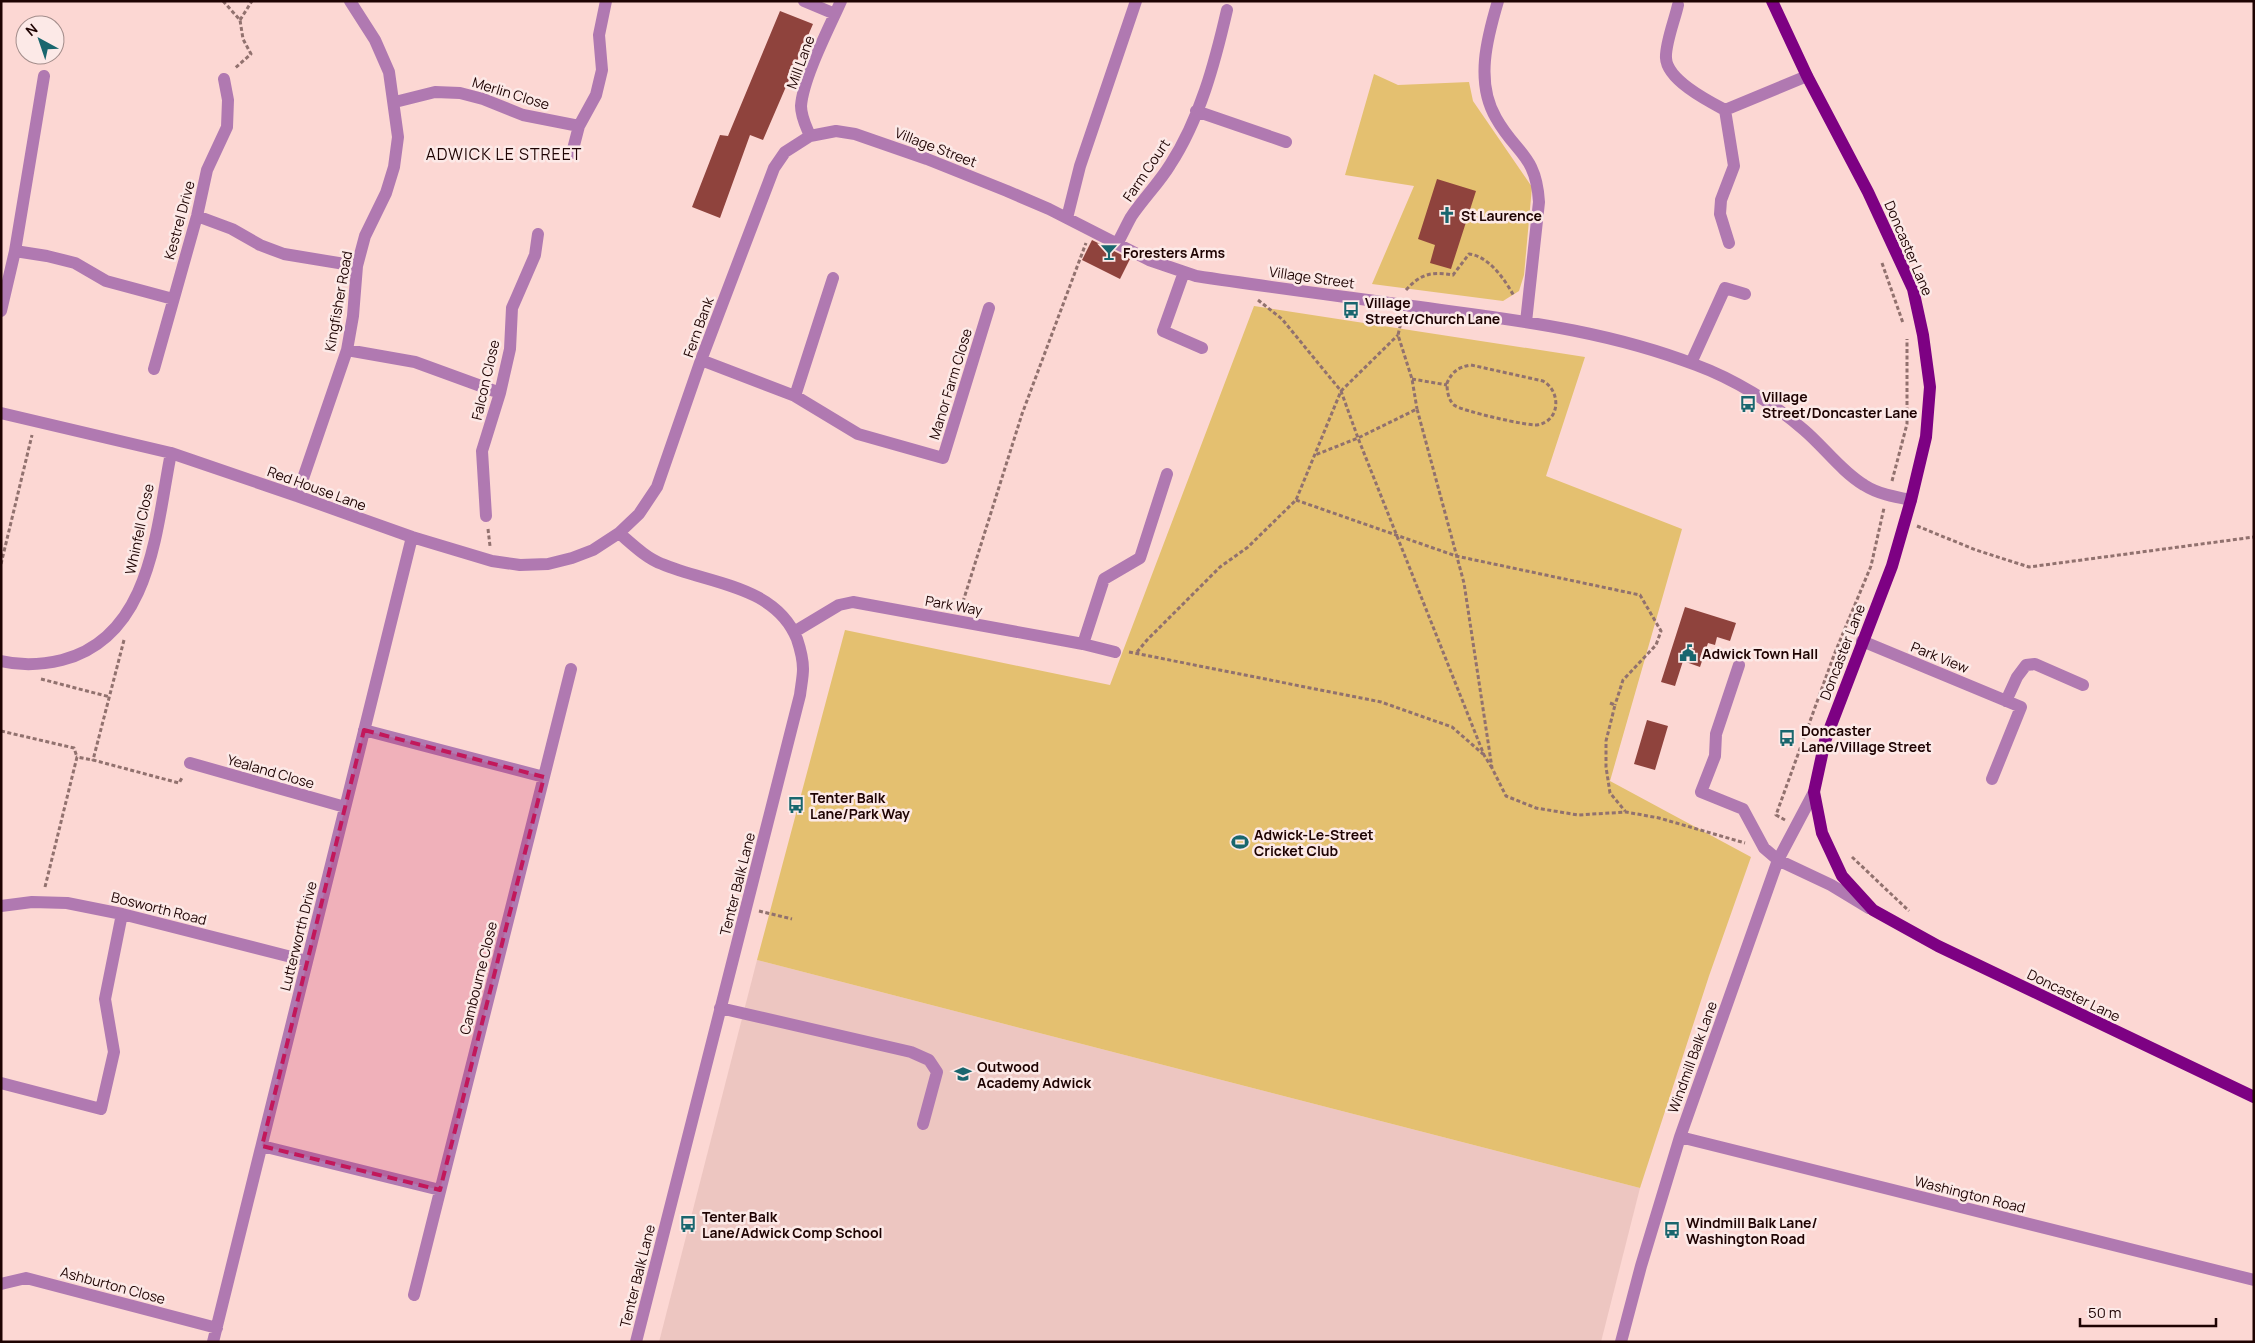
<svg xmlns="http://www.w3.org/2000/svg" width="2255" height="1343" font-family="Manrope,sans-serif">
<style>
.built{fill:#edc6c1}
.green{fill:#e4c070}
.building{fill:#8f433d}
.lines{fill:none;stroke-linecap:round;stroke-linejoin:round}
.path{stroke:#91716e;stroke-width:3;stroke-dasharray:4 2.5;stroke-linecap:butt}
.minor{stroke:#b079b1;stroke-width:12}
.major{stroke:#7d0183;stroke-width:12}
.marked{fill:#c2185b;fill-opacity:0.2;stroke:#c2185b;stroke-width:4;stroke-dasharray:10 6;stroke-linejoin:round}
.labels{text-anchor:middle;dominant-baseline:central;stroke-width:5;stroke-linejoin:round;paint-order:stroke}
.street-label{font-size:14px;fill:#1e0302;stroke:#fce9e7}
.poi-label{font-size:14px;font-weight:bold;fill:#1e0302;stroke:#fce9e7;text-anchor:start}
.quarter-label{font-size:16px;letter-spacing:1px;fill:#1e0302;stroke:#fce9e7}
</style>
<rect width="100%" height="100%" fill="#fcd7d3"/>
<path class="built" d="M757,960L1640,1188L1601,1342H659Z"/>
<path class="green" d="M1374,74L1398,85L1469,82L1473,101L1532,187L1524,275L1519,291L1503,301L1372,284L1414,186L1345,175Z
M1254,306L1585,357L1546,476L1682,529L1610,781L1751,857L1709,976L1640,1188L757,960L845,630L1110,685Z"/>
<path class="building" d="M780,11L813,24L763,140L750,135L720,218L692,207L720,135L728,136Z
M1437,179L1476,191L1451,269L1430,263L1435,245L1418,239Z
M1092,240L1130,259L1120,279L1082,260Z
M1685,607L1736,623L1730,641L1717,637L1715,645L1708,643L1700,667L1683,661L1675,686L1661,682Z
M1647,720L1668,726L1655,770L1634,764Z"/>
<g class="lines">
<path class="path" d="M223,1L240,20L243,39L251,54L234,69
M240,20L252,1
M1882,263L1903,323
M1406,290C1420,274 1432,271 1453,275L1469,254C1489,256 1505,280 1514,296
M1258,300L1282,319L1341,391L1398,335
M1402,318L1398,335L1412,379L1417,409
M1471,365L1543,381C1561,391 1561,421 1537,425C1528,426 1461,411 1454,405C1448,399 1447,391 1447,383C1452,372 1458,367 1471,365Z
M1412,379L1447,385
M1892,481L1907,424V339
M1296,500L1456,556L1640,595L1661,631L1656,645L1623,680L1615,705
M1917,526L1976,550L2029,567L2254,537
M488,529L490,546
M1,564L32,435
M961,608L1022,414L1086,243
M124,640L93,760L179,783L183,776
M1129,652L1381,702L1452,727L1483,754
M1137,652L1147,640L1220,567L1248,547L1296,500L1341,391L1358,438L1315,455
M41,679L110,697
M1610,703L1615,705L1606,741V767L1610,793L1625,811
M1,731L74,748L77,757
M1492,768L1484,755L1358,438L1417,409L1464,583L1492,768L1506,796L1536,808L1578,815L1626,812L1659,818L1745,843
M1785,820L1776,815L1834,655L1871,566L1884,508
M1852,857L1909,911
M45,887L77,757L93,760
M759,911L792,919"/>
<path class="minor" d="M804,1L835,14
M1498,1C1487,38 1475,82 1496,118C1516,154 1536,154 1539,202L1526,322
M1678,5C1675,19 1665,44 1666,58C1667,80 1708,101 1725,110L1734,166L1721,200L1720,214L1729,243
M44,76L15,251L47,256L75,263L106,281L173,299
M395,102L435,92L460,93L483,99L523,115L579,126L596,95L602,70L599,35L606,1
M1725,110L1807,76
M1196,111L1286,142
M810,136C806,126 801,117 801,106C803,78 829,28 841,1
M572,153L579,126
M197,216L232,229L260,245L284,254L357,266
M1067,218L1080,166L1136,1
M1117,244C1122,235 1126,226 1131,217C1143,199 1159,183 1170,165C1200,119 1215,62 1227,10
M1184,272L1163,331L1202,348
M1,311L15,251
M347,350L415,362L500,393
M701,360L795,396L858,434L943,458L989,308
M1691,363L1725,288L1745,294
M154,369L197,216L207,170L227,127L228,100L224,79
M795,396L833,278
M1,413L171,453L297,496L412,537L492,561L520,565L548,564L572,558L593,550L619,533L639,514L657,487L701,360L774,168L785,152L810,136L836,131L855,134L927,159L1007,191L1049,209L1149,260L1196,276C1280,289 1364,299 1448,311C1532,322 1616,334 1696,365C1734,379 1773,403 1804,430C1824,447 1841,471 1864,485C1878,494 1895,497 1911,500
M297,496L347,350L353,316L357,266L365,236L386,193L394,167L398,137L389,72L375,40L350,1
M486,516L482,451L500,393L510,349L512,308L535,255L538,234
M619,533C632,544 646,558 662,564C709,584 775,585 797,639C800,648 803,659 803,669C803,677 801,686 800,695L636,1342
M794,632L839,605L853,602L1083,644L1115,652
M1862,641L2021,707L1992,779
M1083,644L1104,579L1140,558L1167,474
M1,661C22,666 41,665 62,660C152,637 156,528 171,453
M1739,665L1716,734L1715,756L1701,792L1743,809L1764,848L1778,860L1831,885L1869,908
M2006,701L2017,677L2026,665L2035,664L2083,685
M364,730L544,777
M190,763L345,807
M1,906L32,902L67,903L122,914L307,961
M720,1008L911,1052L929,1060L937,1072L923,1124
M1,1083L101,1109L114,1052L105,999L122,914
M1680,1137L2254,1280
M262,1146L440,1190
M1,1284L26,1278L217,1328
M414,1295L571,669
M213,1342L412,537
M1621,1342L1641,1266L1680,1137L1778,860L1814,792"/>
<path class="major" d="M1772,1L1807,76L1868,192L1913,289L1923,335L1930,387L1926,437L1911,500L1892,566L1825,741L1814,792L1822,833L1842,876L1873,910L1938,946L2254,1097"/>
</g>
<path class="marked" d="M364,730L544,777L440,1190L262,1146Z"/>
<defs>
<g id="church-bare" transform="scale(1.35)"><path d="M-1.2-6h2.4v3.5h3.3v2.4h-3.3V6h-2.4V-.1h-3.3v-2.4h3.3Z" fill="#19666e" stroke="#fce9e7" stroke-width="2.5" paint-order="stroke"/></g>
<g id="bar-bare" transform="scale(1.35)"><path d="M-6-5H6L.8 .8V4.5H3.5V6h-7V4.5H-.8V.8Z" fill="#19666e" stroke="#fce9e7" stroke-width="2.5" paint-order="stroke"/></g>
<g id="bus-bare" transform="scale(1.35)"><path d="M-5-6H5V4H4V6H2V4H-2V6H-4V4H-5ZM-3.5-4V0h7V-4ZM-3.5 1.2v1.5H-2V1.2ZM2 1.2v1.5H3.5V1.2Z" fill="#19666e" stroke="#fce9e7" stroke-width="2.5" paint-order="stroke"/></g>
<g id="civic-bare" transform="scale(1.35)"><path d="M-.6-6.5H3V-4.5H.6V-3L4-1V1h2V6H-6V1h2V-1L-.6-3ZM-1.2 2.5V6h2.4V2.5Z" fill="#19666e" stroke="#fce9e7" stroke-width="2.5" paint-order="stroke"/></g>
<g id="stadium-bare" transform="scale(1.35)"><path d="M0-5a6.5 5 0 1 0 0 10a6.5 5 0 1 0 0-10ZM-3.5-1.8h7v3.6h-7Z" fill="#19666e" stroke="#fce9e7" stroke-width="2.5" paint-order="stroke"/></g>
<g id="school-bare" transform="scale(1.35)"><path d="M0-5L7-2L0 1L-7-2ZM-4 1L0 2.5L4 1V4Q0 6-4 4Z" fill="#19666e" stroke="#fce9e7" stroke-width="2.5" paint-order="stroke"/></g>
</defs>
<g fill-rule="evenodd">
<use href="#church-bare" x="1447" y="215"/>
<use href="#bar-bare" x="1109" y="252"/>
<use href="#bus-bare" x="1351" y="310"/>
<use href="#bus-bare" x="1748" y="404"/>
<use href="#civic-bare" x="1688" y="653"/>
<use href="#bus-bare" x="1787" y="738"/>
<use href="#bus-bare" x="796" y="805"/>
<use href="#stadium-bare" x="1240" y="842"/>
<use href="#school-bare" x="963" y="1074"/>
<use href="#bus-bare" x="688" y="1224"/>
<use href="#bus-bare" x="1672" y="1230"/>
</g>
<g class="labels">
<g class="street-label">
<text transform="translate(800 62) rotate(-70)">Mill Lane</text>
<text transform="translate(511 93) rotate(17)">Merlin Close</text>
<text transform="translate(936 147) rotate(21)">Village Street</text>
<text transform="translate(1146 170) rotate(-56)">Farm Court</text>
<text transform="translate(179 220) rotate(-75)">Kestrel Drive</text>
<text transform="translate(1909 248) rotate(67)">Doncaster Lane</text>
<text transform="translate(1312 277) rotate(8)">Village Street</text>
<text transform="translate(338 301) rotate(-80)">Kingfisher Road</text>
<text transform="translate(698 327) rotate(-70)">Fern Bank</text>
<text transform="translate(485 380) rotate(-77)">Falcon Close</text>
<text transform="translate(950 384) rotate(-73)">Manor Farm Close</text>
<text transform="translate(317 488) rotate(20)">Red House Lane</text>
<text transform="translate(139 529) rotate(-78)">Whinfell Close</text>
<text transform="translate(954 605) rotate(10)">Park Way</text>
<text transform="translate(1842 652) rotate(-69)">Doncaster Lane</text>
<text transform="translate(1940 657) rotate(22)">Park View</text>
<text transform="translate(271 771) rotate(16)">Yealand Close</text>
<text transform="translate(737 884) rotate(-76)">Tenter Balk Lane</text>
<text transform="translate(159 908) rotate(14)">Bosworth Road</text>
<text transform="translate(298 936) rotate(-76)">Lutterworth Drive</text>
<text transform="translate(478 978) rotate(-76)">Cambourne Close</text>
<text transform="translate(2074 995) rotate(26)">Doncaster Lane</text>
<text transform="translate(1692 1057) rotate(-70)">Windmill Balk Lane</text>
<text transform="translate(1970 1194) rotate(14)">Washington Road</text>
<text transform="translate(637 1276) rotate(-76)">Tenter Balk Lane</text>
<text transform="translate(113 1285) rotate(15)">Ashburton Close</text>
</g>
<g class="poi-label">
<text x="1461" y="215">St Laurence</text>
<text x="1123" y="252">Foresters Arms</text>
<text x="1365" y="302">Village<tspan x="1365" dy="16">Street/Church Lane</tspan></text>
<text x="1762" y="396">Village<tspan x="1762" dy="16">Street/Doncaster Lane</tspan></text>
<text x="1702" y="653">Adwick Town Hall</text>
<text x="1801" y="730">Doncaster<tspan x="1801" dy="16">Lane/Village Street</tspan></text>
<text x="810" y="797">Tenter Balk<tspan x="810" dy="16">Lane/Park Way</tspan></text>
<text x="1254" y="834">Adwick-Le-Street<tspan x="1254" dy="16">Cricket Club</tspan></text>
<text x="977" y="1066">Outwood<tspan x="977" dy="16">Academy Adwick</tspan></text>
<text x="702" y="1216">Tenter Balk<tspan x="702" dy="16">Lane/Adwick Comp School</tspan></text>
<text x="1686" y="1222">Windmill Balk Lane/<tspan x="1686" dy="16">Washington Road</tspan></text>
</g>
<g class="quarter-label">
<text x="504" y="154">ADWICK LE STREET</text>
</g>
</g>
<rect width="2255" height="1343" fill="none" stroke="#1e0302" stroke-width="5"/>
<g transform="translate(40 40) rotate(320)"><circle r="24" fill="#fce9e7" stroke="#a38d8b"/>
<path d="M0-4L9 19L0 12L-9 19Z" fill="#19666e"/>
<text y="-8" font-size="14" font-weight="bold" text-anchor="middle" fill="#1e0302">N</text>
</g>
<path d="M2080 1318v8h136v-8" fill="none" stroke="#1e0302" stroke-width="2.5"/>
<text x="2088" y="1318" font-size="15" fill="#1e0302" stroke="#fce9e7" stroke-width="4" paint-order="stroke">50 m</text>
</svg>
